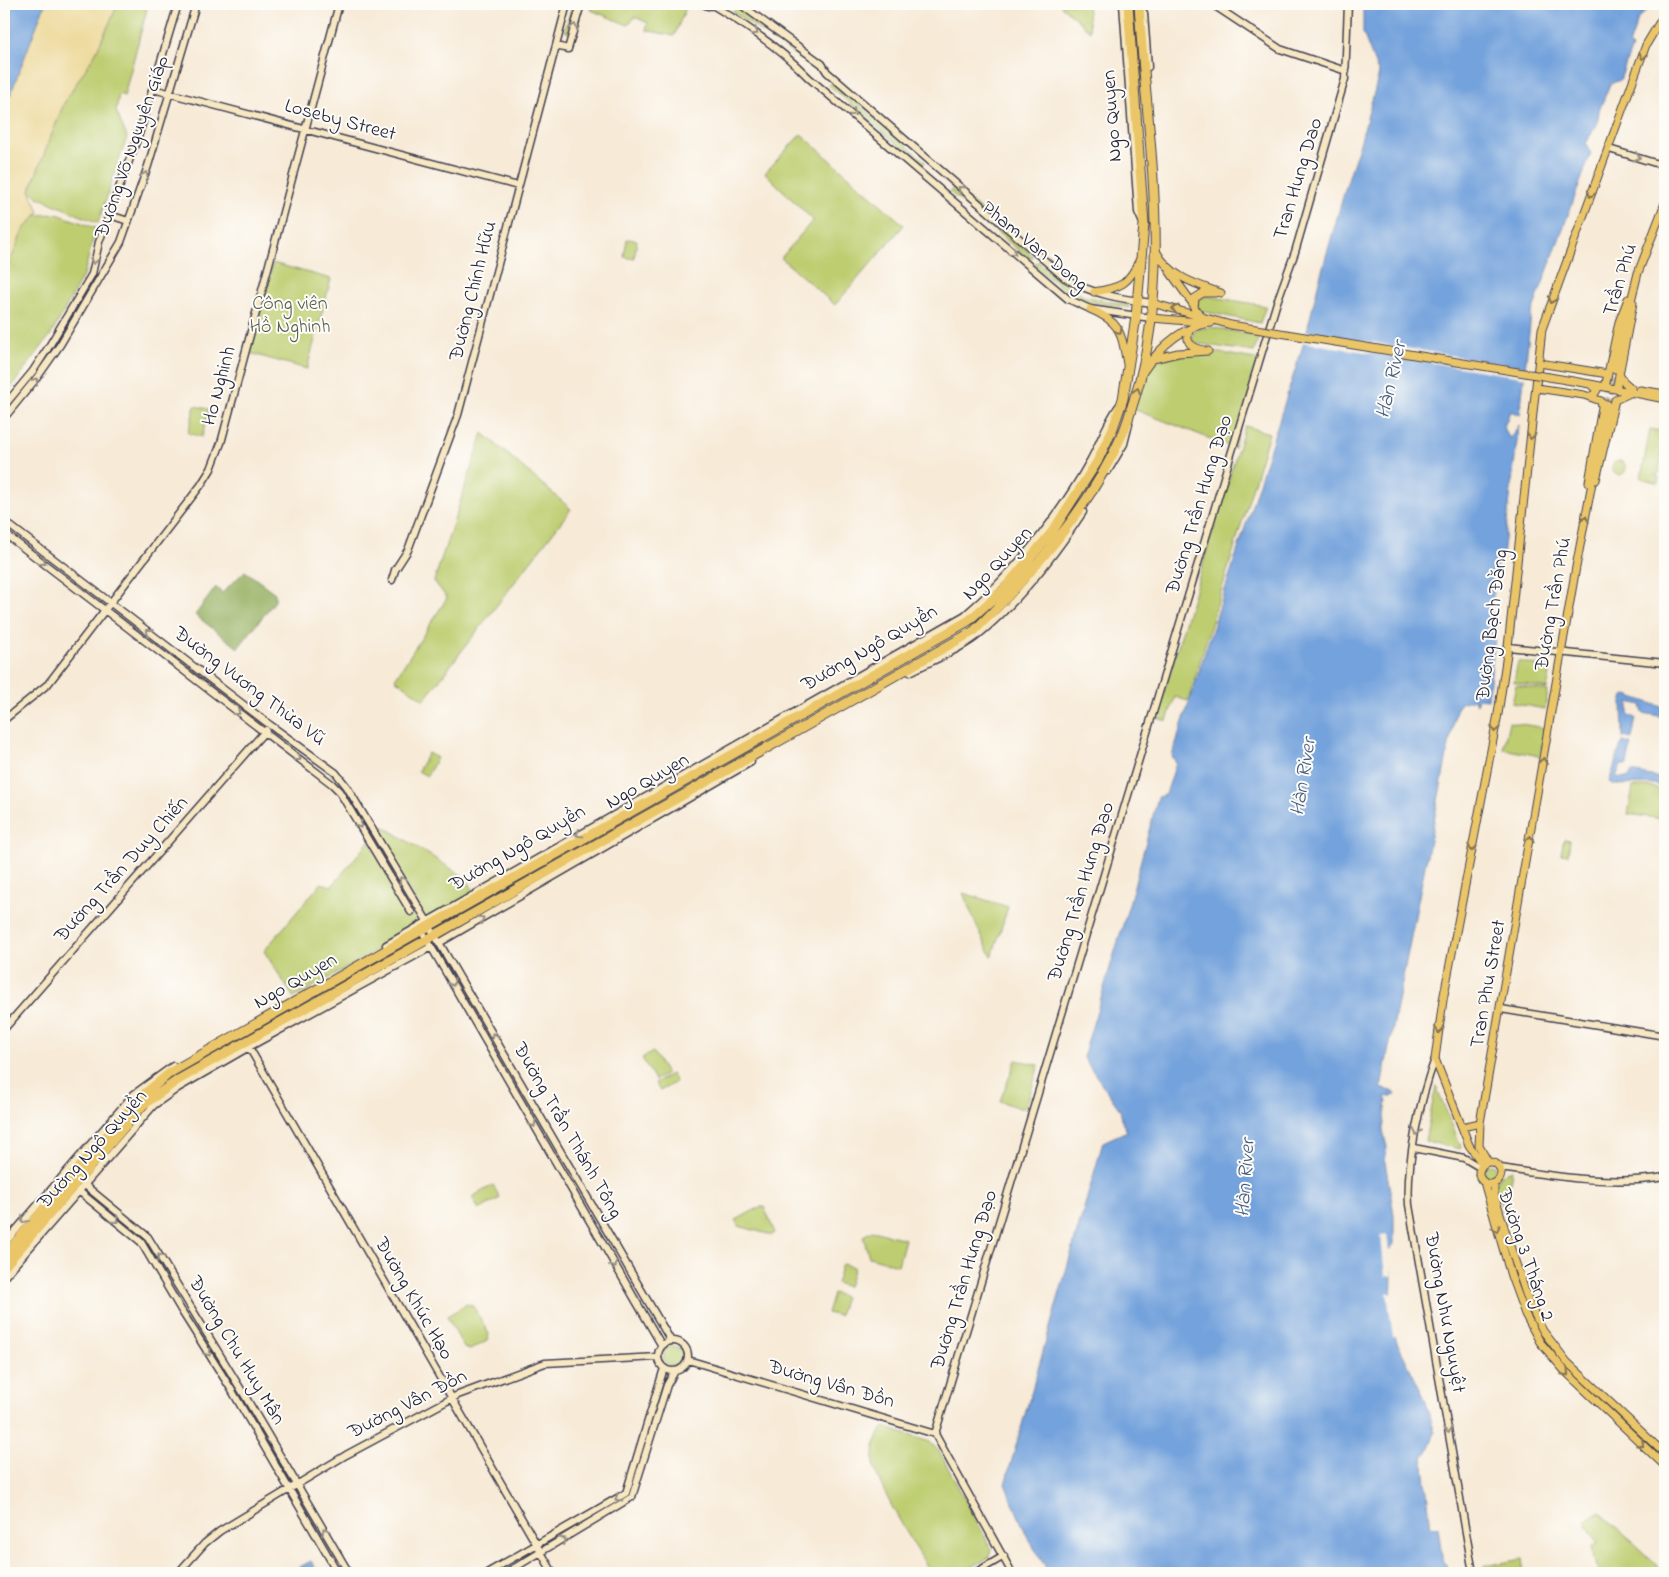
<svg xmlns="http://www.w3.org/2000/svg" width="1669" height="1577" font-family="'Indie Flower',sans-serif">
<style>
.green{fill:#bdcd70;stroke:#707856}
.forest{fill:#96b062;stroke:#5c694e}
.sand{fill:#eeda9e;stroke:#887e6c}
.water{fill:#73a2dc;stroke:#4a628c}
.pier{fill:#f7ead7}
.lines{fill:none;stroke-linecap:round;stroke-linejoin:round}
.primary-tunnel{stroke:#ccc2b8;stroke-width:7;stroke-dasharray:7 3.5;stroke-linecap:butt}
.secondary-casing{stroke:#424052;stroke-width:9}
.primary-casing{stroke:#424052;stroke-width:9}
.highway-casing{stroke:#424052;stroke-width:11}
.secondary{stroke:#f7e8c3;stroke-width:6}
.primary{stroke:#ebc669;stroke-width:7}
.highway{stroke:#ebc669;stroke-width:9}
.primary-bridge-casing{stroke:#424052;stroke-width:9;stroke-linecap:butt}
.primary-bridge{stroke:#ebc669;stroke-width:7}
.oneway{stroke:#978f86}
.oneway2{stroke:#867452}
.labels{text-anchor:middle;dominant-baseline:central;stroke-width:4;stroke-linejoin:round;paint-order:stroke}
.street-label{font-size:20px;fill:#22223b;stroke:#fdfcf7}
.park-label{font-size:20px;fill:#585e4e;stroke:#fdfcf7}
.water-label{font-size:21px;font-style:italic;fill:#465c83;stroke:#fdfcf7}
</style>
<rect width="100%" height="100%" fill="#fdfcf7"/>
<filter id="ink" filterUnits="userSpaceOnUse"><feTurbulence type="fractalNoise" baseFrequency=".02" numOctaves="2"/><feDisplacementMap in="SourceGraphic" scale="10" xChannelSelector="R" yChannelSelector="G"/><feConvolveMatrix kernelMatrix="1 2 1 2 8 2 1 2 1" color-interpolation-filters="sRGB"/></filter>
<filter id="wash" filterUnits="userSpaceOnUse"><feTurbulence type="fractalNoise" baseFrequency=".0096" numOctaves="4" result="noise"/><feDisplacementMap in="SourceGraphic" scale="20" xChannelSelector="R" yChannelSelector="G"/><feGaussianBlur stdDeviation="1.12" result="paint"/><feColorMatrix in="noise" values="0 0 0 0 0 0 0 0 0 0 0 0 0 0 0 0 0 1.4 0 .05"/><feComposite in="paint" operator="in"/></filter>
<g filter="url(#wash)">
<rect width="100%" height="100%" fill="#f7ead7"/>
<path class="green" d="M118,4H134L147,9L124,96L119,94L116,111L127,137L98,223L37,197L30,190L64,103L95,54Z
M572,4H579L571,33L565,31Z
M589,4H681L685,10L674,36L646,30L648,23L635,17L628,25L591,10Z
M1059,4H1087L1090,31Z
M736,7L805,57L803,60L733,12Z
M833,81L925,162L922,166L829,85Z
M801,134L904,225L835,305L781,258L813,220L765,173Z
M954,187L1033,256L1030,260L950,192Z
M57,214L96,228L84,274L52,333L4,397V277L23,230L37,215Z
M627,239L637,240L634,259L624,257Z
M1038,262L1083,296L1128,305L1130,308L1082,301L1075,298L1035,267V263Z
M273,263L331,279L307,369L249,353Z
M1207,296L1266,306L1260,323L1201,311L1197,306V300Z
M1211,327L1259,336L1254,352L1200,344L1193,341L1192,337L1195,330Z
M1208,351L1261,360L1234,448L1131,408L1142,374L1153,360Z
M195,406L209,409L202,437L188,433Z
M1245,426L1269,433L1188,701L1175,697L1167,721L1156,718Z
M1650,429L1661,431V434H1664L1661,449L1665,450V455H1661L1659,474H1656L1655,476L1659,477L1658,483L1641,478Z
M483,433L571,509L424,700L395,679L447,598L434,581Z
M1612 468a7 7 0 1 1 14 0a7 7 0 1 1-14 0Z
M1518,661L1551,668L1547,689L1514,682Z
M1516,685L1548,691L1545,709L1512,703Z
M1509,722L1545,728L1540,756L1503,749Z
M428,753L437,758L427,776L418,771Z
M1633,787H1652L1665,792V826L1662,825L1663,819L1628,814Z
M374,820L466,878L475,893L427,921L369,824Z
M1564,839L1570,840L1568,855L1561,854Z
M369,841L419,926L294,998L264,951L321,883L332,886Z
M963,893L1008,907L992,957L977,927Z
M653,1052L666,1074L655,1080L642,1058Z
M1016,1060L1039,1065L1027,1104L1022,1109L1000,1101Z
M671,1074L676,1082L660,1091L655,1083Z
M1436,1086L1461,1147L1460,1149L1425,1141Z
M1483 1173a8 8 0 1 1 16 0a8 8 0 1 1-16 0Z
M1512,1170L1506,1208L1503,1212L1494,1184L1501,1175Z
M493,1185L500,1198L479,1210L472,1197Z
M760,1207H764L775,1233L772,1235L738,1226L736,1220Z
M872,1231L905,1239L898,1265L869,1257L863,1236Z
M842,1264L854,1267L848,1287L836,1283Z
M833,1293L845,1297L839,1316L827,1313Z
M467,1304L473,1306L489,1334L487,1341L470,1350L464,1348L447,1316Z
M663 1356a10 10 0 1 1 20 0a10 10 0 1 1-20 0Z
M884,1427L930,1442L939,1451L991,1548L990,1557L960,1573H931C917,1549 877,1487 874,1463C873,1450 876,1437 884,1427Z
M1600,1512L1665,1573H1598L1592,1546L1597,1544L1585,1521Z
M1523,1559L1525,1573H1484V1566Z"/>
<path class="forest" d="M245,571L275,593V601L238,648L195,615L216,587L222,593Z"/>
<path class="sand" d="M45,4H118L95,54L64,103L30,190L39,212L23,230L4,277V111Z"/>
<path class="water" d="M4,4H45L4,111Z
M1363,4H1651L1638,20L1629,45L1632,47L1620,80L1610,84L1599,111L1598,121L1586,144L1591,153L1531,315L1520,415L1510,411L1504,427L1509,438L1514,434L1519,425L1503,555L1497,561L1491,612L1497,620L1488,699L1478,698L1476,704L1474,699L1461,703L1456,710L1381,1088L1394,1092L1396,1095L1385,1097L1387,1102L1383,1131L1387,1147L1385,1162L1394,1214V1244L1387,1253L1392,1276L1391,1305L1396,1340L1425,1399L1435,1433L1426,1454L1423,1456L1431,1528L1438,1527L1443,1564H1446L1447,1573H1049L1027,1536L1005,1484L1103,1142L1127,1131L1123,1124L1120,1110L1083,1057L1128,908L1158,797L1166,794L1176,763L1172,756L1305,339L1319,281L1349,176L1361,140L1379,74L1363,33Z
M1627,695L1665,708L1664,717L1643,713L1641,705L1629,702V715L1636,718L1632,739L1623,737L1622,703L1624,696Z
M1622,742L1631,744L1627,765H1621L1616,777L1629,778L1632,772L1665,779V789L1654,784L1615,785L1609,782Z
M311,1561L318,1573H288Z"/>
<path class="pier" d="M1304,331L1527,368V378L1302,342Z
M1387,1235L1392,1276H1385L1381,1236Z
M1387,1293H1391L1394,1302L1397,1337H1393Z"/>
</g>
<g filter="url(#ink)">
<g class="lines">
<path class="primary-tunnel" d="M1607,404L1614,369"/>
<g class="secondary-casing">
<path id="secondary" d="M703,4L708,6L716,5
M740,4L822,64L827,72L1065,278C1090,294 1122,299 1152,303
M1123,4L1138,212L1142,221
M1212,4L1280,49L1346,71
M714,6C749,27 781,49 809,78L1068,299L1090,309L1151,318
M1139,7L1144,13L1148,67
M556,46L568,49L581,4
M153,89L518,186
M1609,149L1665,166
M110,215L128,221
M4,406L33,371L48,348L92,274L99,242L139,134L178,4
M4,418L39,375L60,345L121,242L148,166L196,4
M1108,471L1124,444L1129,424
M4,521L270,725L336,773L347,787L427,921
M4,533L332,784L339,791L411,912
M392,580L395,570L408,550L458,415L567,4
M1508,647L1665,663
M910,672C929,662 962,649 978,635C1019,601 1054,556 1083,512
M4,720L48,684L201,485L211,469L221,443L339,4
M430,927L671,1341
M422,931L662,1346
M439,943L751,762
M386,945L965,615C1016,571 1057,520 1090,461C1100,443 1106,424 1118,407
M1501,1009L1665,1036
M4,1029L266,730
M246,1042L553,1573
M1435,1059C1420,1099 1406,1163 1409,1205L1473,1573
M1414,1148L1464,1158L1481,1168
M1500,1168C1554,1176 1611,1186 1665,1177
M81,1182L148,1237L245,1396L349,1573
M75,1188L141,1242L181,1310L231,1389L338,1573
M4,1244L133,1095L173,1066
M4,1277L154,1105L178,1088L249,1047L431,947
M658 1356a15 15 0 1 1 30 0a15 15 0 1 1-30 0Z
M688,1360L935,1434
M935,1434L1277,302L1295,252L1345,79L1348,4
M935,1434L1012,1573
M178,1573L205,1543L220,1531L346,1455L458,1395L545,1363L658,1357
M487,1573L626,1493L664,1368
M506,1573L632,1497L667,1385L675,1371
M975,1573L1004,1556"/>
</g>
<g class="primary-casing">
<path id="primary" d="M1156,251C1170,277 1195,284 1221,293
M1170,272L1193,304
M1094,292C1122,287 1128,285 1140,259
M1152,303L1231,325
M1090,309C1121,322 1121,332 1127,364
M1200,314L1194,308L1195,298L1203,293H1215
M1151,318L1200,322
M1190,329C1184,342 1191,347 1203,350
M1372,348L1451,361
M1153,359L1178,353L1208,351
M1539,363L1608,374
M1614,369L1638,273L1665,203
M1143,372C1159,348 1182,326 1211,323
M1619,374L1623,381L1631,388
M1549,377L1590,384L1597,390L1594,395L1590,396
M1606,383L1619,322L1628,299
M1590,384L1665,399
M1617,385L1633,303
M1537,388L1584,395L1601,401L1602,407L1589,482
M1640,390L1665,394
M1596,480L1615,400L1630,393
M1462,1127L1480,1123
M1488,1162L1479,1146L1480,1123L1576,567L1607,404
M1479 1173a11 11 0 1 1 22 0a11 11 0 1 1-22 0Z
M1483,1165L1469,1145L1435,1059L1443,1000L1498,714L1508,647L1542,329L1646,45L1665,13
M1484,1182L1511,1276L1525,1314L1540,1342L1564,1370L1665,1466
M1494,1184V1194L1511,1249L1529,1303L1543,1331L1567,1362L1665,1454"/>
</g>
<g class="highway-casing">
<path id="highway" d="M4,1256L138,1099L171,1072L938,638L968,621L1004,589L1052,532L1097,462L1113,428L1123,399L1136,317L1144,224L1128,4
M4,1267L143,1105L178,1080L974,631C1033,572 1089,510 1123,433C1128,422 1131,409 1135,397C1174,271 1146,133 1139,4"/>
</g>
<use href="#secondary" class="secondary"/>
<use href="#primary" class="primary"/>
<use href="#highway" class="highway"/>
<g class="primary-bridge-casing">
<path id="primary-bridge" d="M1231,325L1372,348
M1451,361L1549,377"/>
</g>
<use href="#primary-bridge" class="primary-bridge"/>
</g>
<defs><path id="oneway-chevron" d="M-2-3.5L2.5 0L-2 3.5" fill="none" stroke-width="1.6" stroke-linecap="round" stroke-linejoin="round" transform="scale(1.25)"/></defs>
<g class="oneway">
<use href="#oneway-chevron" transform="translate(574 27) rotate(-74)"/>
<use href="#oneway-chevron" transform="translate(755 32) rotate(34)"/>
<use href="#oneway-chevron" transform="translate(853 113) rotate(41)"/>
<use href="#oneway-chevron" transform="translate(1637 157) rotate(17)"/>
<use href="#oneway-chevron" transform="translate(145 175) rotate(-70)"/>
<use href="#oneway-chevron" transform="translate(961 189) rotate(-139)"/>
<use href="#oneway-chevron" transform="translate(1013 252) rotate(41)"/>
<use href="#oneway-chevron" transform="translate(94 261) rotate(100)"/>
<use href="#oneway-chevron" transform="translate(35 381) rotate(-52)"/>
<use href="#oneway-chevron" transform="translate(43 562) rotate(37)"/>
<use href="#oneway-chevron" transform="translate(149 632) rotate(-143)"/>
<use href="#oneway-chevron" transform="translate(237 712) rotate(37)"/>
<use href="#oneway-chevron" transform="translate(298 758) rotate(37)"/>
<use href="#oneway-chevron" transform="translate(359 825) rotate(59)"/>
<use href="#oneway-chevron" transform="translate(579 834) rotate(150)"/>
<use href="#oneway-chevron" transform="translate(402 880) rotate(-121)"/>
<use href="#oneway-chevron" transform="translate(481 919) rotate(-30)"/>
<use href="#oneway-chevron" transform="translate(452 983) rotate(60)"/>
<use href="#oneway-chevron" transform="translate(494 1036) rotate(-120)"/>
<use href="#oneway-chevron" transform="translate(533 1124) rotate(60)"/>
<use href="#oneway-chevron" transform="translate(1417 1132) rotate(102)"/>
<use href="#oneway-chevron" transform="translate(24 1220) rotate(130)"/>
<use href="#oneway-chevron" transform="translate(116 1220) rotate(40)"/>
<use href="#oneway-chevron" transform="translate(160 1257) rotate(-121)"/>
<use href="#oneway-chevron" transform="translate(614 1265) rotate(60)"/>
<use href="#oneway-chevron" transform="translate(208 1353) rotate(57)"/>
<use href="#oneway-chevron" transform="translate(1448 1430) rotate(80)"/>
<use href="#oneway-chevron" transform="translate(618 1498) rotate(148)"/>
<use href="#oneway-chevron" transform="translate(325 1531) rotate(-120)"/>
<use href="#oneway-chevron" transform="translate(563 1540) rotate(-30)"/>
</g>
<g class="oneway2">
<use href="#oneway-chevron" transform="translate(1643 56) rotate(107)"/>
<use href="#oneway-chevron" transform="translate(1591 194) rotate(111)"/>
<use href="#oneway-chevron" transform="translate(1552 300) rotate(110)"/>
<use href="#oneway-chevron" transform="translate(1175 309) rotate(-165)"/>
<use href="#oneway-chevron" transform="translate(1119 331) rotate(63)"/>
<use href="#oneway-chevron" transform="translate(1137 391) rotate(-73)"/>
<use href="#oneway-chevron" transform="translate(1531 436) rotate(97)"/>
<use href="#oneway-chevron" transform="translate(1585 519) rotate(-79)"/>
<use href="#oneway-chevron" transform="translate(1495 729) rotate(101)"/>
<use href="#oneway-chevron" transform="translate(1543 761) rotate(-81)"/>
<use href="#oneway-chevron" transform="translate(1530 839) rotate(-81)"/>
<use href="#oneway-chevron" transform="translate(1472 848) rotate(101)"/>
<use href="#oneway-chevron" transform="translate(1439 1030) rotate(98)"/>
<use href="#oneway-chevron" transform="translate(1496 1229) rotate(74)"/>
<use href="#oneway-chevron" transform="translate(1566 1373) rotate(45)"/>
<use href="#oneway-chevron" transform="translate(1641 1444) rotate(43)"/>
</g>
</g>
<g class="labels">
<g class="street-label">
<text transform="translate(1113 116) rotate(-94)">Ngo Quyen</text>
<text transform="translate(340 121) rotate(15)">Loseby Street</text>
<text transform="translate(133 147) rotate(-71)">Đường Võ Nguyên Giáp</text>
<text transform="translate(1299 179) rotate(-73)">Tran Hung Dao</text>
<text transform="translate(1034 247) rotate(39)">Pham Van Dong</text>
<text transform="translate(1621 280) rotate(-73)">Trần Phú</text>
<text transform="translate(474 291) rotate(-76)">Đường Chính Hữu</text>
<text transform="translate(220 386) rotate(-75)">Ho Nghinh</text>
<text transform="translate(1200 505) rotate(-73)">Đường Trần Hưng Đạo</text>
<text transform="translate(998 564) rotate(-47)">Ngo Quyen</text>
<text transform="translate(1554 604) rotate(-80)">Đường Trần Phú</text>
<text transform="translate(1493 625) rotate(-83)">Đường Bạch Đằng</text>
<text transform="translate(870 649) rotate(-30)">Đường Ngô Quyền</text>
<text transform="translate(249 687) rotate(37)">Đường Vương Thừa Vũ</text>
<text transform="translate(648 782) rotate(-30)">Ngo Quyen</text>
<text transform="translate(518 849) rotate(-30)">Đường Ngô Quyền</text>
<text transform="translate(122 870) rotate(-48)">Đường Trần Duy Chiến</text>
<text transform="translate(1082 892) rotate(-73)">Đường Trần Hưng Đạo</text>
<text transform="translate(296 982) rotate(-30)">Ngo Quyen</text>
<text transform="translate(1489 984) rotate(-80)">Tran Phu Street</text>
<text transform="translate(567 1131) rotate(60)">Đường Trần Thánh Tông</text>
<text transform="translate(93 1150) rotate(-48)">Đường Ngô Quyền</text>
<text transform="translate(1525 1255) rotate(71)">Đường 3 Tháng 2</text>
<text transform="translate(965 1280) rotate(-73)">Đường Trần Hưng Đạo</text>
<text transform="translate(413 1299) rotate(60)">Đường Khúc Hạo</text>
<text transform="translate(1444 1313) rotate(80)">Đường Như Nguyệt</text>
<text transform="translate(236 1351) rotate(59)">Đường Chu Huy Mân</text>
<text transform="translate(831 1385) rotate(16)">Đường Vân Đồn</text>
<text transform="translate(408 1405) rotate(-27)">Đường Vân Đồn</text>
</g>
<g class="park-label">
<text x="290" y="304">Công viên<tspan x="290" dy="23">Hồ Nghinh</tspan></text>
</g>
<g class="water-label">
<text transform="translate(1392 380) rotate(-77)">Hàn River</text>
<text transform="translate(1304 777) rotate(-81)">Hàn River</text>
<text transform="translate(1246 1178) rotate(-86)">Hàn River</text>
</g>
</g>
<rect width="1669" height="1577" fill="none" stroke="#fdfcf7" stroke-width="20"/>
</svg>
